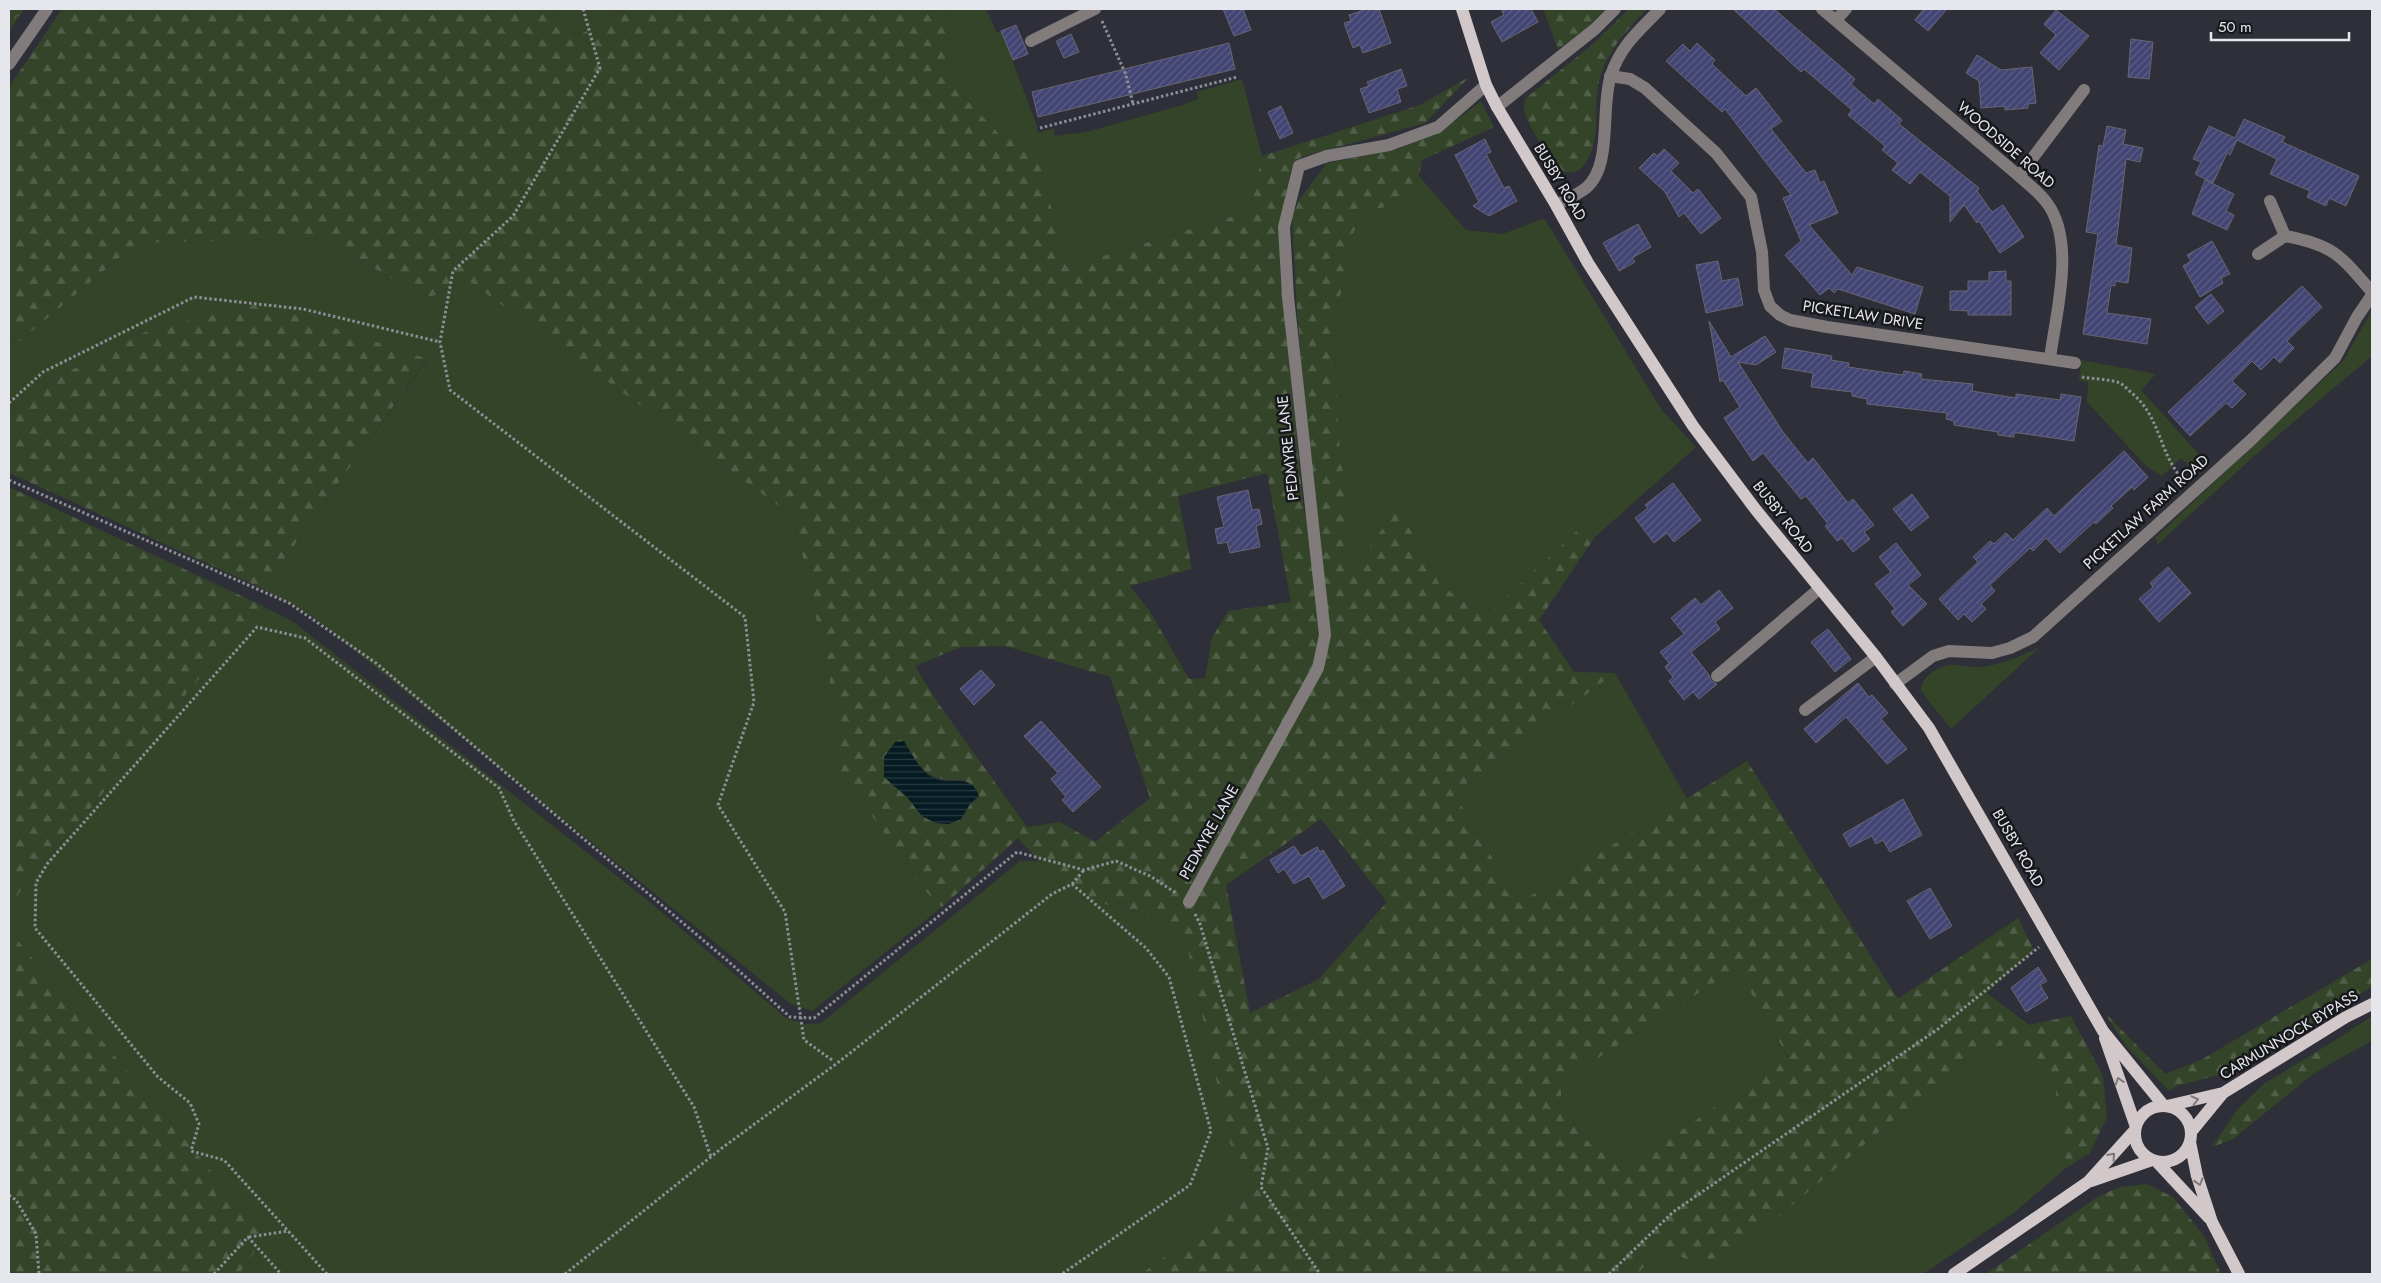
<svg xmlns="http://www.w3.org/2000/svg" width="2381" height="1283" font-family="Jost,sans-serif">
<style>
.grass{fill:#344429}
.forest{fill:url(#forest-firs);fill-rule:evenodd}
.park{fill:url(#park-crowns)}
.water{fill:url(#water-rules)}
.building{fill:url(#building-hatch);stroke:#666771}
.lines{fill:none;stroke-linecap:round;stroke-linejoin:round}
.path{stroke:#8e8f96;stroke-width:3;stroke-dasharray:2.5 2.5;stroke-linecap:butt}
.minor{stroke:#817b7c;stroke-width:12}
.major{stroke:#d2c7c9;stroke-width:12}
.oneway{stroke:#7e787b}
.labels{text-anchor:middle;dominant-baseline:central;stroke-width:5;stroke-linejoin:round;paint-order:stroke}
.street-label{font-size:15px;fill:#e6e7ec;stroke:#17181c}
</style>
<defs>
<pattern id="forest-firs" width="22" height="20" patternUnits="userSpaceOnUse" patternTransform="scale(1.25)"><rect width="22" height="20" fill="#344429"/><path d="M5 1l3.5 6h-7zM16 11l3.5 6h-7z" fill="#515f48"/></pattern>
<pattern id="park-crowns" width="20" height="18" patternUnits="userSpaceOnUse" patternTransform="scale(1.25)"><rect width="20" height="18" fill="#344429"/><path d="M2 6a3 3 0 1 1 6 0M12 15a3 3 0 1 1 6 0" fill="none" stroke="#515f48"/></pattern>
<pattern id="water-rules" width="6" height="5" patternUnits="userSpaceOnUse" patternTransform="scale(1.25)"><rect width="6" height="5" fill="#041b21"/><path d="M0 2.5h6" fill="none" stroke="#293c41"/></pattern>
<pattern id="building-hatch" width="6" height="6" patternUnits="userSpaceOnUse" patternTransform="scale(1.25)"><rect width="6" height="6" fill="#424473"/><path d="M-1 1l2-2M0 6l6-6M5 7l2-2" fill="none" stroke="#5d5f87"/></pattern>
</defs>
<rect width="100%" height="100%" fill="#2e2f38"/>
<path class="grass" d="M550,9H624L578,36Z
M945,9H986L997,33L1001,31L1037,126V133L1054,128L1055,136L1086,132L1183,105L1198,99L1197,92L1242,79L1262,156L1250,211L1067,267L1035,146L1000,135L947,79Z
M1419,176L1466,230L1503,234L1542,219L1546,221L1661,409L1696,447L1595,537L1584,524L1487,615L1440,585L1398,507L1351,572L1341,559L1348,522L1339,438L1334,332L1349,244L1362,212L1414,201Z
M322,238L427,299L466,279L794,517L836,710L839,767L919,885L942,907L812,1011L791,1004L312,616L263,589L427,360L54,379L9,416V344L20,341L137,243Z
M2372,310V356L2263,448L2158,544L2155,538L2344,360Z
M2081,360L2156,374L2141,390L2205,461L2194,471L2181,458L2162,476L2146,466L2087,402L2088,382L2079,380Z
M261,605L295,623L646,899L786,1018L806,1024L821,1023L1020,861H1039L1070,895L1162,919L1188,950L1230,1142L1252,1192L1141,1274H239L269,1232L213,1173L15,937V898Z
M2040,647L1951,729L1921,691C1920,678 1938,666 1950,665C1960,664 1971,668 1981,667C2002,665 2021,656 2040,647Z
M1615,673L1687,799L1519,903L1454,793Z
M1738,967L1788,1058L1629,1166L1586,1140L1561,1106V1082Z
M2372,1016V1041L2337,1060L2326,1046Z
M2006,1044L2055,1087L2066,1168L2015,1212L1923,1274H1638L1662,1245L1690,1262L1732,1256L1967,1058Z"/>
<path class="forest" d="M62,9H550L578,36L624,9H945L947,79L1000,135L1035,146L1067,267L1250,211L1262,156L1420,105L1469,77L1425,123L1301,157L1291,170L1279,230L1280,271L1304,512L1316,527L1297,312L1292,216L1300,199L1327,163L1400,149L1459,118L1481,101L1494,127L1422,160L1414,201L1362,212L1349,244L1334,332L1339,438L1348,522L1341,559L1351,572L1398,507L1440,585L1487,615L1584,524L1595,537L1539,620L1574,672L1615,673L1454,793L1519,903L1747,761L1898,999L2018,918L2034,950L1987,993L2029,1025L2071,1016L2103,1076L2107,1117L2090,1153L2066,1168L2055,1087L2006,1044L1967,1058L1732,1256L1690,1262L1662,1245L1638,1274H1141L1252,1192L1230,1143L1188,950L1162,919L1070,895L1018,838L942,907L919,885L839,767L836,710L794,517L466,279L427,299L322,238L137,243L20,341L9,344V87ZM1267,473L1291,602L1228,611L1212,638L1205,678L1189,679L1149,610L1130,586L1192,569L1178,496ZM1005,646L1110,677L1150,798L1095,842L1060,822L1027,827L938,703L915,666L961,647ZM904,741C922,772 928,782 965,780L979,796L970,804L961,819L949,824L936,823L922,816L907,797L884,777ZM1321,819L1387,902L1319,979L1250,1013L1226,885ZM1737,968L1788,1057L1629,1166L1586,1140L1561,1106V1082Z
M1543,9H1606L1583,32L1558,49Z
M1629,9H1647C1626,31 1604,54 1598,86C1593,112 1603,150 1579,170C1573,174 1563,173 1558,169C1552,165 1529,125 1526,117C1524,111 1523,104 1526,98L1593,44Z
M260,303L427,359L263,589L9,473V416L54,379L149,330Z
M9,487L261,605L15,898V937L213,1173L269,1232L239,1274H9Z
M2372,959V987L2226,1073L2177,1086L2169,1091L2127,1047L2104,1012L2165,1074L2201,1060Z
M2326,1046L2337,1060L2313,1074L2233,1139L2212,1147L2237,1110L2264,1084Z
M2147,1184L2173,1197L2204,1236L2221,1274H1986L2099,1196L2120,1187Z"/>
<path class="park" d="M9,9H24L9,31Z"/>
<path class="water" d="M904,741C911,753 920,771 933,778C951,787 970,771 979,796L970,804L961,819L949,824L936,823L922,816L907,797L884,777V757L895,742Z"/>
<path class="building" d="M1223,9H1243L1251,30L1234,36Z
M1367,9H1379L1391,43L1363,53L1360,45L1353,48L1344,23L1351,21L1349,15Z
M1501,9H1531L1538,22L1502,42L1491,22L1504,15Z
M1733,9H1774L1855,79L1851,84L1874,104L1878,99L1902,120L1899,124L1979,188L1977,191L1992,212L2003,205L2024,237L2000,253L1979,221L1977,223L1964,205L1950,222V196L1920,172L1910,184L1892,170L1898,163L1882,150L1885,146L1848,115L1852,110L1804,69L1801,72Z
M1924,9H1947L1928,31L1915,20Z
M2056,10L2089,36L2059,70L2040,53L2056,35L2044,24Z
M1016,25L1028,54L1013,60L1001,31Z
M1071,34L1079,52L1064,58L1056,41Z
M2131,39L2153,42L2149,79L2128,77Z
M1229,43L1235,69L1038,117L1032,92Z
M1697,43L1715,60L1712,64L1746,96L1756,88L1782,121L1771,129L1806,173L1815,170L1820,183L1824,181L1838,213L1809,225L1852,275L1857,267L1923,287L1915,314L1838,289L1834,293L1829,288L1820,295L1785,255L1801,241L1783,198L1791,195L1725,109L1722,112L1666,61L1683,44L1690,51Z
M1977,55L2001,70L2032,67L2036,103L2028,104V108L2005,110V106L1981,108L1979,81L1966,73Z
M1401,69L1407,86L1397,89L1401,102L1369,113L1360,89L1369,86L1367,82Z
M1281,106L1293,133L1280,139L1268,112Z
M2244,119L2285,137L2282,142L2359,176L2346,206L2329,198L2326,206L2307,197L2310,191L2270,174L2277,159L2237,140L2230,155L2227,153L2213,183L2195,174L2201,162L2193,159L2209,126L2235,138Z
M2107,126L2126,130L2123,144L2143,148L2140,162L2126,159L2116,245L2132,248L2128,283L2115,281V286L2111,285L2107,313L2151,319L2147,344L2083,334L2098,234L2086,232L2099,145L2103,146Z
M1485,139L1491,152L1486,154L1504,188L1509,186L1517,201L1489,216L1473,206L1479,202L1455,155Z
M1664,149L1679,163L1671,171L1693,193L1698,189L1721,218L1701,234L1684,213L1679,217L1665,192L1639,168L1654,153L1657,156Z
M2205,180L2234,194L2226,211L2234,215L2227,230L2192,214Z
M1638,224L1651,247L1632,258L1635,262L1619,271L1603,243Z
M2212,241L2230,274L2221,278L2223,283L2200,297L2183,266L2191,261L2187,255Z
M1718,261L1722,281L1738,278L1743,305L1706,313L1696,265Z
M2006,271V281H2011V315H1968V311L1950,310V291H1968V281H1989V272Z
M2302,286L2322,307L2287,341L2294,348L2280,363L2274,357L2261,370L2252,361L2232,381L2246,394L2232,408L2226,403L2190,436L2168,412Z
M2211,294L2224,311L2208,324L2195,307Z
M1709,321L1731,357L1765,336L1776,352L1756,365L1738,362L1783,432L1808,463L1813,458L1848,503L1853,499L1874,525L1864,532L1870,539L1853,552L1842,538L1837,541L1825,526L1828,524L1806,496L1801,499L1763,453L1753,461L1724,418L1740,407L1723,380L1720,382Z
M1785,348L1832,356L1831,360L1849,363L1848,367L1903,375L1904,371L1922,374L1921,379L1973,384L1972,391L2016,398V394L2060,400L2061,394L2081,397L2074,441L2019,433H2014V437L1998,435V432L1954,425V421L1946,419L1947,413L1867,404V399L1852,396V392L1811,387L1813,373L1782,368Z
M2124,451L2148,477L2134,490L2132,487L2111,506L2113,508L2096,524L2094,522L2060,553L2046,538L2033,551L2030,548L1990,585L1995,591L1981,604L1986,609L1972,622L1964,614L1958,620L1939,599L1978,562L1973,557L1990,541L1994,544L2006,533L2013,540L2047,508L2054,516Z
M1673,483L1701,520L1674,542L1667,533L1654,543L1635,518L1648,508L1645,505Z
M1248,490L1252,510L1259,509L1262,524L1256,526L1260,547L1230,553L1227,542L1218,544L1215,529L1224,527L1217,497Z
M1912,494L1929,517L1911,531L1893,509Z
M1896,543L1921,575L1908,585L1927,604L1903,626L1891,612L1895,609L1875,584L1891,572L1879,557Z
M2168,567L2191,593L2159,622L2139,599L2153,587L2150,583Z
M1719,590L1733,608L1715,622L1720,629L1691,652L1709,675L1711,681L1717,684L1699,699L1693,692L1684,700L1669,681L1673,677L1665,667L1669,663L1660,652L1684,634L1671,618L1695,598L1701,605Z
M1828,629L1851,659L1835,672L1811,642Z
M981,670L995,685L974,705L960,689Z
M1858,683L1869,697L1872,695L1888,713L1881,719L1907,749L1887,764L1846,717L1816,743L1804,729Z
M1041,721L1101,787L1073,812L1062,800L1066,797L1051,779L1058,773L1024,736Z
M1903,799L1922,835L1890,852L1883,840L1876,844L1872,836L1850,847L1843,834Z
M1294,846L1301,856L1317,847L1320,852L1323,850L1345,886L1323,899L1309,876L1294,884L1284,869L1278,873L1270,860Z
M1930,888L1952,926L1930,939L1907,901Z
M2038,967L2047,981L2040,985L2048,998L2026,1012L2011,988Z"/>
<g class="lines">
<path class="path" d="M583,9L600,68L513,216L453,271L440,342L450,390L745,617L754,702L718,805L785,912L804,1040L832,1060
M1102,21L1126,75L1133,104
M1040,128L1237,77
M2082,377C2093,379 2109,379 2120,383C2124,385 2128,390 2132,393C2162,419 2158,453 2184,481
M9,403L43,372L194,297L303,309L440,342
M9,480L289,603L376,663L729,962L790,1017L814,1018L1017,852L1084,870L1116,861L1150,876L1176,893
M1072,884L1084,870
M1195,914L1200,924L1268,1148L1261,1187L1320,1274
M9,1195L16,1200L36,1234L39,1274
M249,1237L288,1231
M214,1274L248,1237L281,1274
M327,1274L224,1160L191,1151L199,1124L190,1103L158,1077L35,928L36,883L47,864L257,627L305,638L499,788L514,821L694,1107L711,1157
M565,1274L722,1148L840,1061L1052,894L1072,884L1146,948L1169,977L1211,1131L1190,1185L1062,1274
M1609,1274L1673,1212L1938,1029L2039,947"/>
<path class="minor" d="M1822,9L2019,176C2028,184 2040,193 2047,203C2076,242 2056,313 2050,358
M1836,20L1846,9
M1031,41L1095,9
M9,64L47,9
M1610,76L1630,79L1645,88L1716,153L1751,197L1762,252L1764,290L1770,306L1780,315L1790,320L1827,327L2075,363
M1497,107L1595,29L1615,9
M2019,176L2084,90
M2270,201L2285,236
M1556,205C1566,200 1577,195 1586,188C1613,166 1600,107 1611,75C1621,45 1639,31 1660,9
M2258,254L2285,236C2334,245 2341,256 2372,292
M1717,676L1819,589
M1895,684L1933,656L1949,651L1992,653L2010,648L2033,637L2251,440L2335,358L2357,317L2372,295
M1805,710L1876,657
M1189,902L1318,668L1325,635L1288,297L1284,227L1299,166L1327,156L1389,145L1438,127L1486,85"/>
<path class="major" d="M1462,9L1486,85L1497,107L1556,205L1588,263L1693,426L1756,510L1876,657L1929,728L2103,1031L2164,1106
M2105,1038L2136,1127
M2167,1106L2223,1093
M2135 1134a28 28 0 1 1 56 0a28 28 0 1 1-56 0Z
M2191,1132L2223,1093L2346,1017L2372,1004
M2190,1142L2197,1176L2212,1222L2239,1274
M2156,1161L2209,1218
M2091,1181L2152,1160
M1954,1274L2088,1182L2135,1130"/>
</g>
<defs><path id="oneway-chevron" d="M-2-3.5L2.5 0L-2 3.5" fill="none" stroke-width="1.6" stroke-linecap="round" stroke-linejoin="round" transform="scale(1.25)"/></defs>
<g class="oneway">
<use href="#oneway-chevron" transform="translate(2119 1081) rotate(-108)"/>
<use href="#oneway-chevron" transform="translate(2195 1100) rotate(-14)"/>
<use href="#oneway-chevron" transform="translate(2112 1156) rotate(-48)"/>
<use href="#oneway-chevron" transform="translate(2199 1182) rotate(73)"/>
</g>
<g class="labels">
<g class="street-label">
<text transform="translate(2006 145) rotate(41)">WOODSIDE ROAD</text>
<text transform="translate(1560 182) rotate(59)">BUSBY ROAD</text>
<text transform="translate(1863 315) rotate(9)">PICKETLAW DRIVE</text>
<text transform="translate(1288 448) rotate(-96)">PEDMYRE LANE</text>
<text transform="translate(2146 512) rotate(-42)">PICKETLAW FARM ROAD</text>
<text transform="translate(1783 517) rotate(52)">BUSBY ROAD</text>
<text transform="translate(1209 832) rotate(-61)">PEDMYRE LANE</text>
<text transform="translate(2018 848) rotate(60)">BUSBY ROAD</text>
<text transform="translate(2289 1035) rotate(-31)">CARMUNNOCK BYPASS</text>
</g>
</g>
<rect width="2381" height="1283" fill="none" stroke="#e6e7ec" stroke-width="20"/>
<path d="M2211 32v8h138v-8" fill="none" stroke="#e6e7ec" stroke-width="2.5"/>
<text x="2218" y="32" font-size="15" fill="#e6e7ec" stroke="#17181c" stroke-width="4" paint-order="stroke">50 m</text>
</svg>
